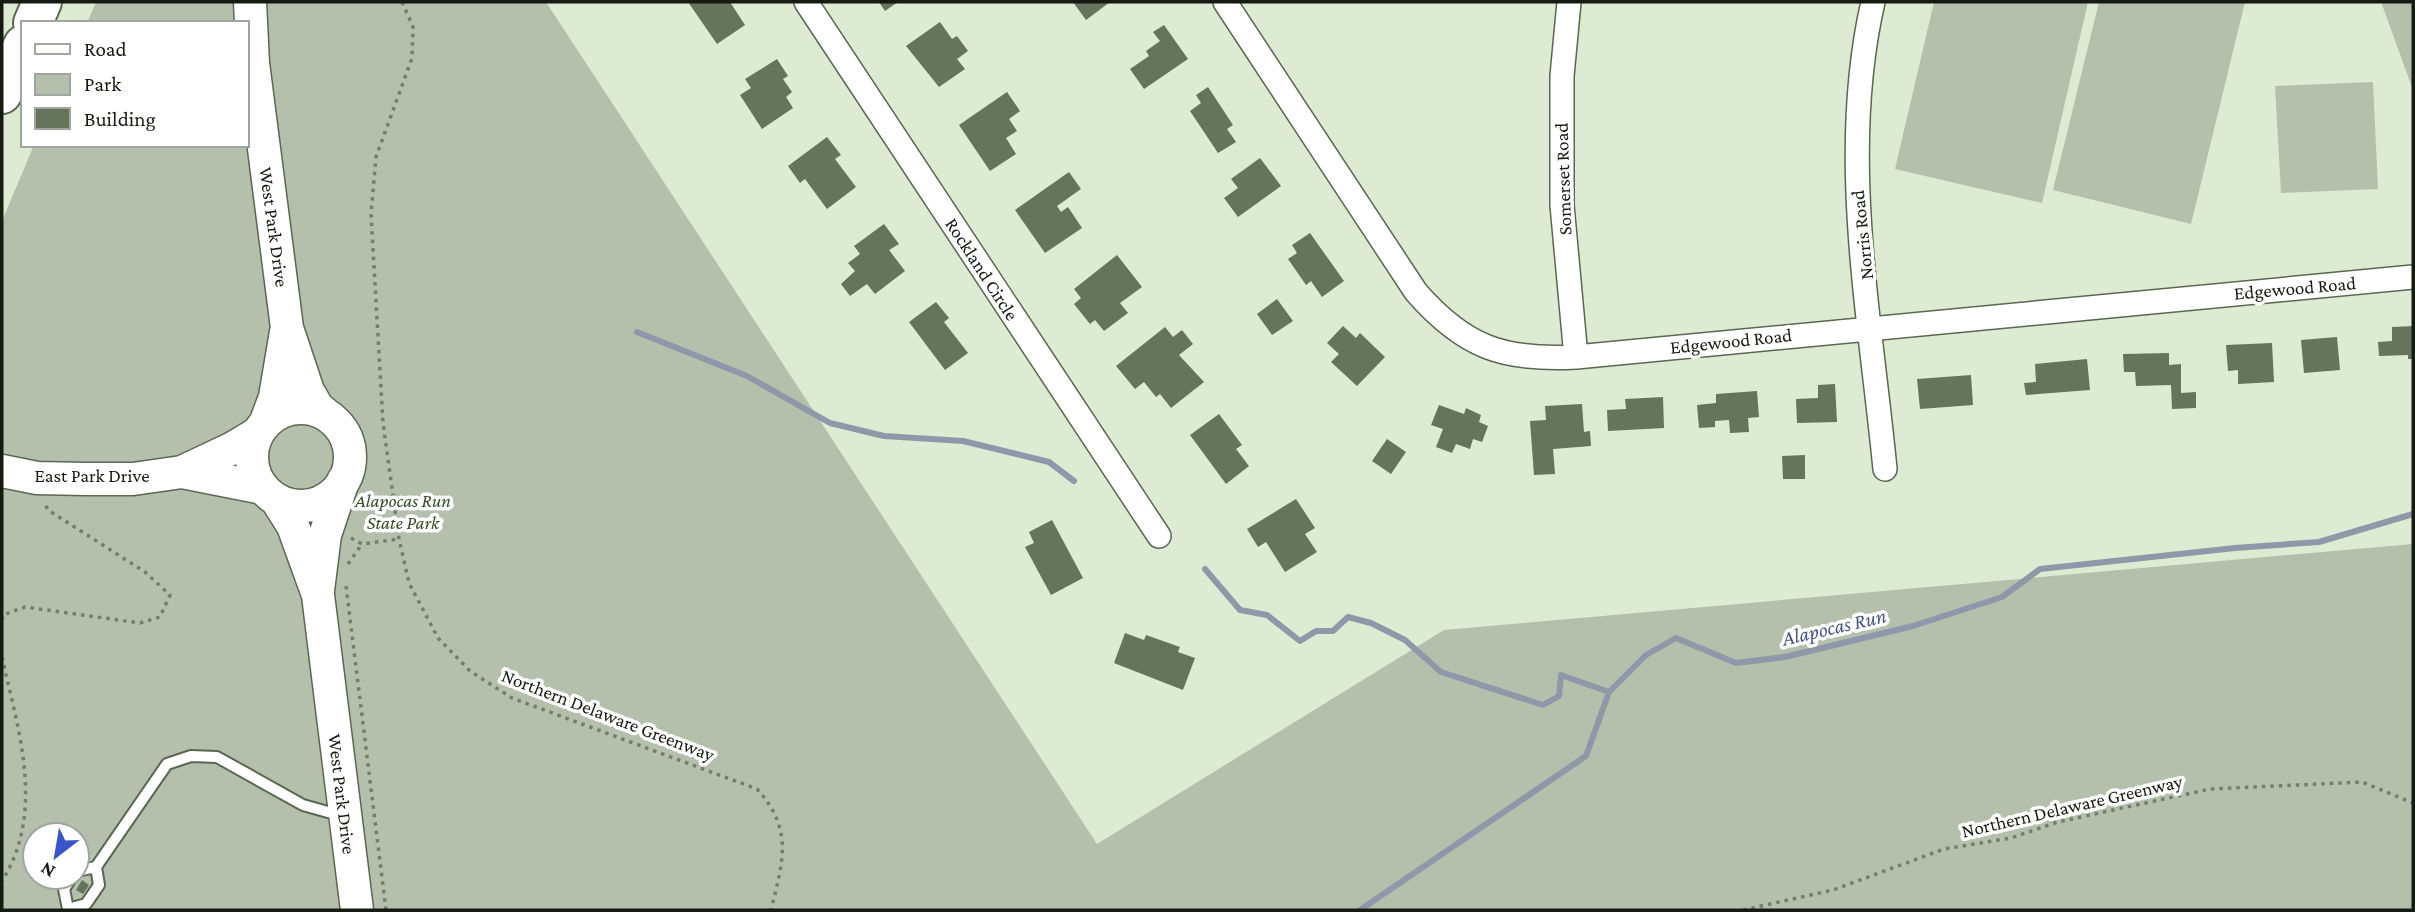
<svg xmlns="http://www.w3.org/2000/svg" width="2415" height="912" font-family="'Crimson Pro',serif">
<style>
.green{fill:#b4bfac;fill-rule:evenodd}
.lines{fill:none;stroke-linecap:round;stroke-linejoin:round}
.stream{stroke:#8f98a9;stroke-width:6}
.building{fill:#66735d}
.lane-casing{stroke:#5b6752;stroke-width:14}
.street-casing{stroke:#5b6752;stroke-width:26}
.secondary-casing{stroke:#5b6752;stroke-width:35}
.highway-casing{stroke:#5b6752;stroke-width:42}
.path{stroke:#747e6d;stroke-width:3.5;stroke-dasharray:3.5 5;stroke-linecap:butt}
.lane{stroke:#fff;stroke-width:10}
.street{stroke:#fff;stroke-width:23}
.secondary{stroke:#fff;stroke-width:32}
.highway{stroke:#fff;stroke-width:38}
.labels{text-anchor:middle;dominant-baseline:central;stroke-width:7;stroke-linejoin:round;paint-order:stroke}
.street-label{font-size:19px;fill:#161b12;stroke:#fff}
.park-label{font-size:19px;font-style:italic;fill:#364d24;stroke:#fff}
.water-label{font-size:21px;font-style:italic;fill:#475680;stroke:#fff}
</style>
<rect width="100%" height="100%" fill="#dcebd2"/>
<path class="green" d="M96,2H546L1097,844L1444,630L2413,544V910H2V221L34,145H247V23H87ZM35,835H77V877H35Z
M1934,2H2088L2042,203L1895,169Z
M2099,2H2245L2191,224L2053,190Z
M2381,2H2413V90Z
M2373,82L2378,189L2281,193L2275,86Z"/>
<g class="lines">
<path class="stream" d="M637,332L747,376L830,423L884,436L963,441L1049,462L1074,481
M1205,569L1240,610L1267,615L1300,641L1316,631H1333L1348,617L1371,623L1405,640L1441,672L1543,705L1559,696L1561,675L1609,692
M1360,910L1586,756L1609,692L1646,655L1676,638L1736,663L1785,657L1913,626L2002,597L2040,569L2235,548L2319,542L2413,514"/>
</g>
<path class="building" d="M688,2H730L745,25L717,44Z
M879,2H898L885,11Z
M1073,2H1110L1086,20Z
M940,22L952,39L957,36L968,51L957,59L965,69L939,87L906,46Z
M1164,25L1188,59L1144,89L1130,69L1149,56L1146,51L1160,41L1153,32Z
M777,59L788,76L783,79L792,92L786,97L793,108L762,129L740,95L751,88L745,79Z
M1208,87L1233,125L1227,129L1236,142L1218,153L1190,111L1201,103L1196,95Z
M1007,92L1020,111L1009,119L1017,131L1006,138L1016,154L990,171L959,125Z
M827,137L841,155L835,159L856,187L827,209L805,179L800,183L788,166Z
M1260,158L1281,186L1238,217L1224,198L1238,188L1231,179Z
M1069,172L1081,189L1057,206L1061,212L1068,207L1082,228L1045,253L1015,210Z
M884,224L899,244L889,250L905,271L875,294L867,284L850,296L841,284L855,271L848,263L860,254L854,246Z
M1310,233L1344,281L1322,297L1311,281L1306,285L1288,259L1297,253L1292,245Z
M1117,255L1142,287L1120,303L1128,313L1104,331L1095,320L1090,324L1074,304L1081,298L1074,289Z
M1277,299L1293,321L1272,335L1257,314Z
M936,302L949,318L944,322L968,353L945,370L909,322Z
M1343,326L1356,338L1360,333L1385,357L1357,386L1331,362L1339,354L1327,343Z
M2413,326V359H2408V355L2379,356L2378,342L2392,341V327Z
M1165,327L1173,337L1182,330L1193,344L1179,355L1204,382L1171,408L1160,394L1156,397L1144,382L1135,389L1116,366Z
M2337,337L2340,370L2304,373L2301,340Z
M2272,343L2274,382L2238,384V370L2228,371L2226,345Z
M2169,353V365L2181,364V393L2196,392V408L2172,409L2171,385L2136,386L2135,372H2124L2123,354Z
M2087,359L2090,390L2026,395L2024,383L2036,382L2035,364Z
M1971,375L1973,405L1920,409L1917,379Z
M1835,384L1837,422L1797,423L1796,399L1818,398V385Z
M1757,391L1759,417L1748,418L1749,432L1730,433L1729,420L1715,421V427L1699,428L1697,405L1716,403V394Z
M1663,397L1664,428L1608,431L1607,410L1626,409L1625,399Z
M1582,404L1584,432L1590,431L1591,446L1553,449L1555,474L1534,475L1530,421L1546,420L1545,406Z
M1439,405L1464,414L1466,408L1481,415L1479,422L1488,426L1482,442L1473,439L1470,449L1456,444L1452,453L1436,447L1443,429L1431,425Z
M1219,414L1242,445L1236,449L1249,466L1226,484L1190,435Z
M1387,439L1406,452L1391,474L1372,461Z
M1805,455V479H1783L1782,456Z
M1296,499L1315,528L1305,534L1317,552L1285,572L1266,542L1258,547L1247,529Z
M1052,520L1083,578L1051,595L1025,547L1034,543L1029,532Z
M1125,633L1144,640L1146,635L1180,647L1178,652L1195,658L1183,690L1114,663Z
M82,880L89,885L83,894L76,890Z"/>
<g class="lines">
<g class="lane-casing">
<path id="lane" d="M77,871L96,867
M72,877L64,889L68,909L86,904L99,885L96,867L167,764L191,756L217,757L303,805L342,816"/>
</g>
<g class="street-casing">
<path id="street" d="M806,2L1159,536
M1225,2L1416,292C1464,347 1503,361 1576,357L2413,277
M1569,2L1562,76V205L1576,357
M1873,2C1838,154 1870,315 1885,469"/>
</g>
<g class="secondary-casing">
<path id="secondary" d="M250,2L253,63L287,328L308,391L318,408L329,417
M252 457a49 49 0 1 1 98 0a49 49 0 1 1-98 0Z
M265,424L275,397L286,332
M2,471L37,478L85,479H133L182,472L263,488
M182,472L233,448L258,433
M276,499L293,526L318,595L357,910
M318,590L325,535L343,481"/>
</g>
<g class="highway-casing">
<path id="highway" d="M33,23L42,2
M2,94L23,45"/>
</g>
<path class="path" d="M402,2L413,27L412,58L376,157L371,214L383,423L399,539L409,583L438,638L470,671L512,698L757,789C794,830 783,861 771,910
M351,538L362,544L399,539
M348,564L362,544
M346,586L386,910
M2,620L3,615L25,607L140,623L160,617L170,595L145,572L48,510L44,502
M2,657C18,730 46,811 2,881
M1743,910L1833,890L1944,849L2011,838L2058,822L2210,789L2362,782L2413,803"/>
<use href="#lane" class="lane"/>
<use href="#street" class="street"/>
<use href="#secondary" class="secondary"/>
<use href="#highway" class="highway"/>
</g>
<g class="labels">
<g class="street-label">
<text transform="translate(1563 179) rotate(-92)">Somerset Road</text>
<text transform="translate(274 227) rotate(82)">West Park Drive</text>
<text transform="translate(1862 235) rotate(-96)">Norris Road</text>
<text transform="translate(982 269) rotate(57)">Rockland Circle</text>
<text transform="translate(2295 288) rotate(-5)">Edgewood Road</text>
<text transform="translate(1731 341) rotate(-6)">Edgewood Road</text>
<text x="92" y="475">East Park Drive</text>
<text transform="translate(608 715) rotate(21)">Northern Delaware Greenway</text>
<text transform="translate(342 794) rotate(83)">West Park Drive</text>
<text transform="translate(2072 806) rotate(-13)">Northern Delaware Greenway</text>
</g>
<g class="park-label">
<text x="403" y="500">Alapocas Run<tspan x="403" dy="22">State Park</tspan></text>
</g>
<g class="water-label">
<text transform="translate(1834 627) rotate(-13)">Alapocas Run</text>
</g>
</g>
<rect width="2415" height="912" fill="none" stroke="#161b12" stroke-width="7"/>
<rect x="21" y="21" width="228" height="126" fill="#ffffff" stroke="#a2a4a0" stroke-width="2"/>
<rect x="35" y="44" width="35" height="10" fill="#ffffff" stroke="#a2a4a0" stroke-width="2"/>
<text x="84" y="56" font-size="21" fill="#161b12">Road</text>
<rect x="35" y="74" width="35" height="21" fill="#b4bfac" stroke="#a2a4a0" stroke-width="2"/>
<text x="84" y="91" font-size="21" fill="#161b12">Park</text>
<rect x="35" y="108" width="35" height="21" fill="#66735d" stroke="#a2a4a0" stroke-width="2"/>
<text x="84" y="126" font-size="21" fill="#161b12">Building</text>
<g transform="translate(56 856) rotate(211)"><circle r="33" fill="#ffffff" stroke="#a2a4a0" stroke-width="2"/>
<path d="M0-5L12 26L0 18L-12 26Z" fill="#3955c7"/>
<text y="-10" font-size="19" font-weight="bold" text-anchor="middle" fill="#161b12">N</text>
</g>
</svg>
